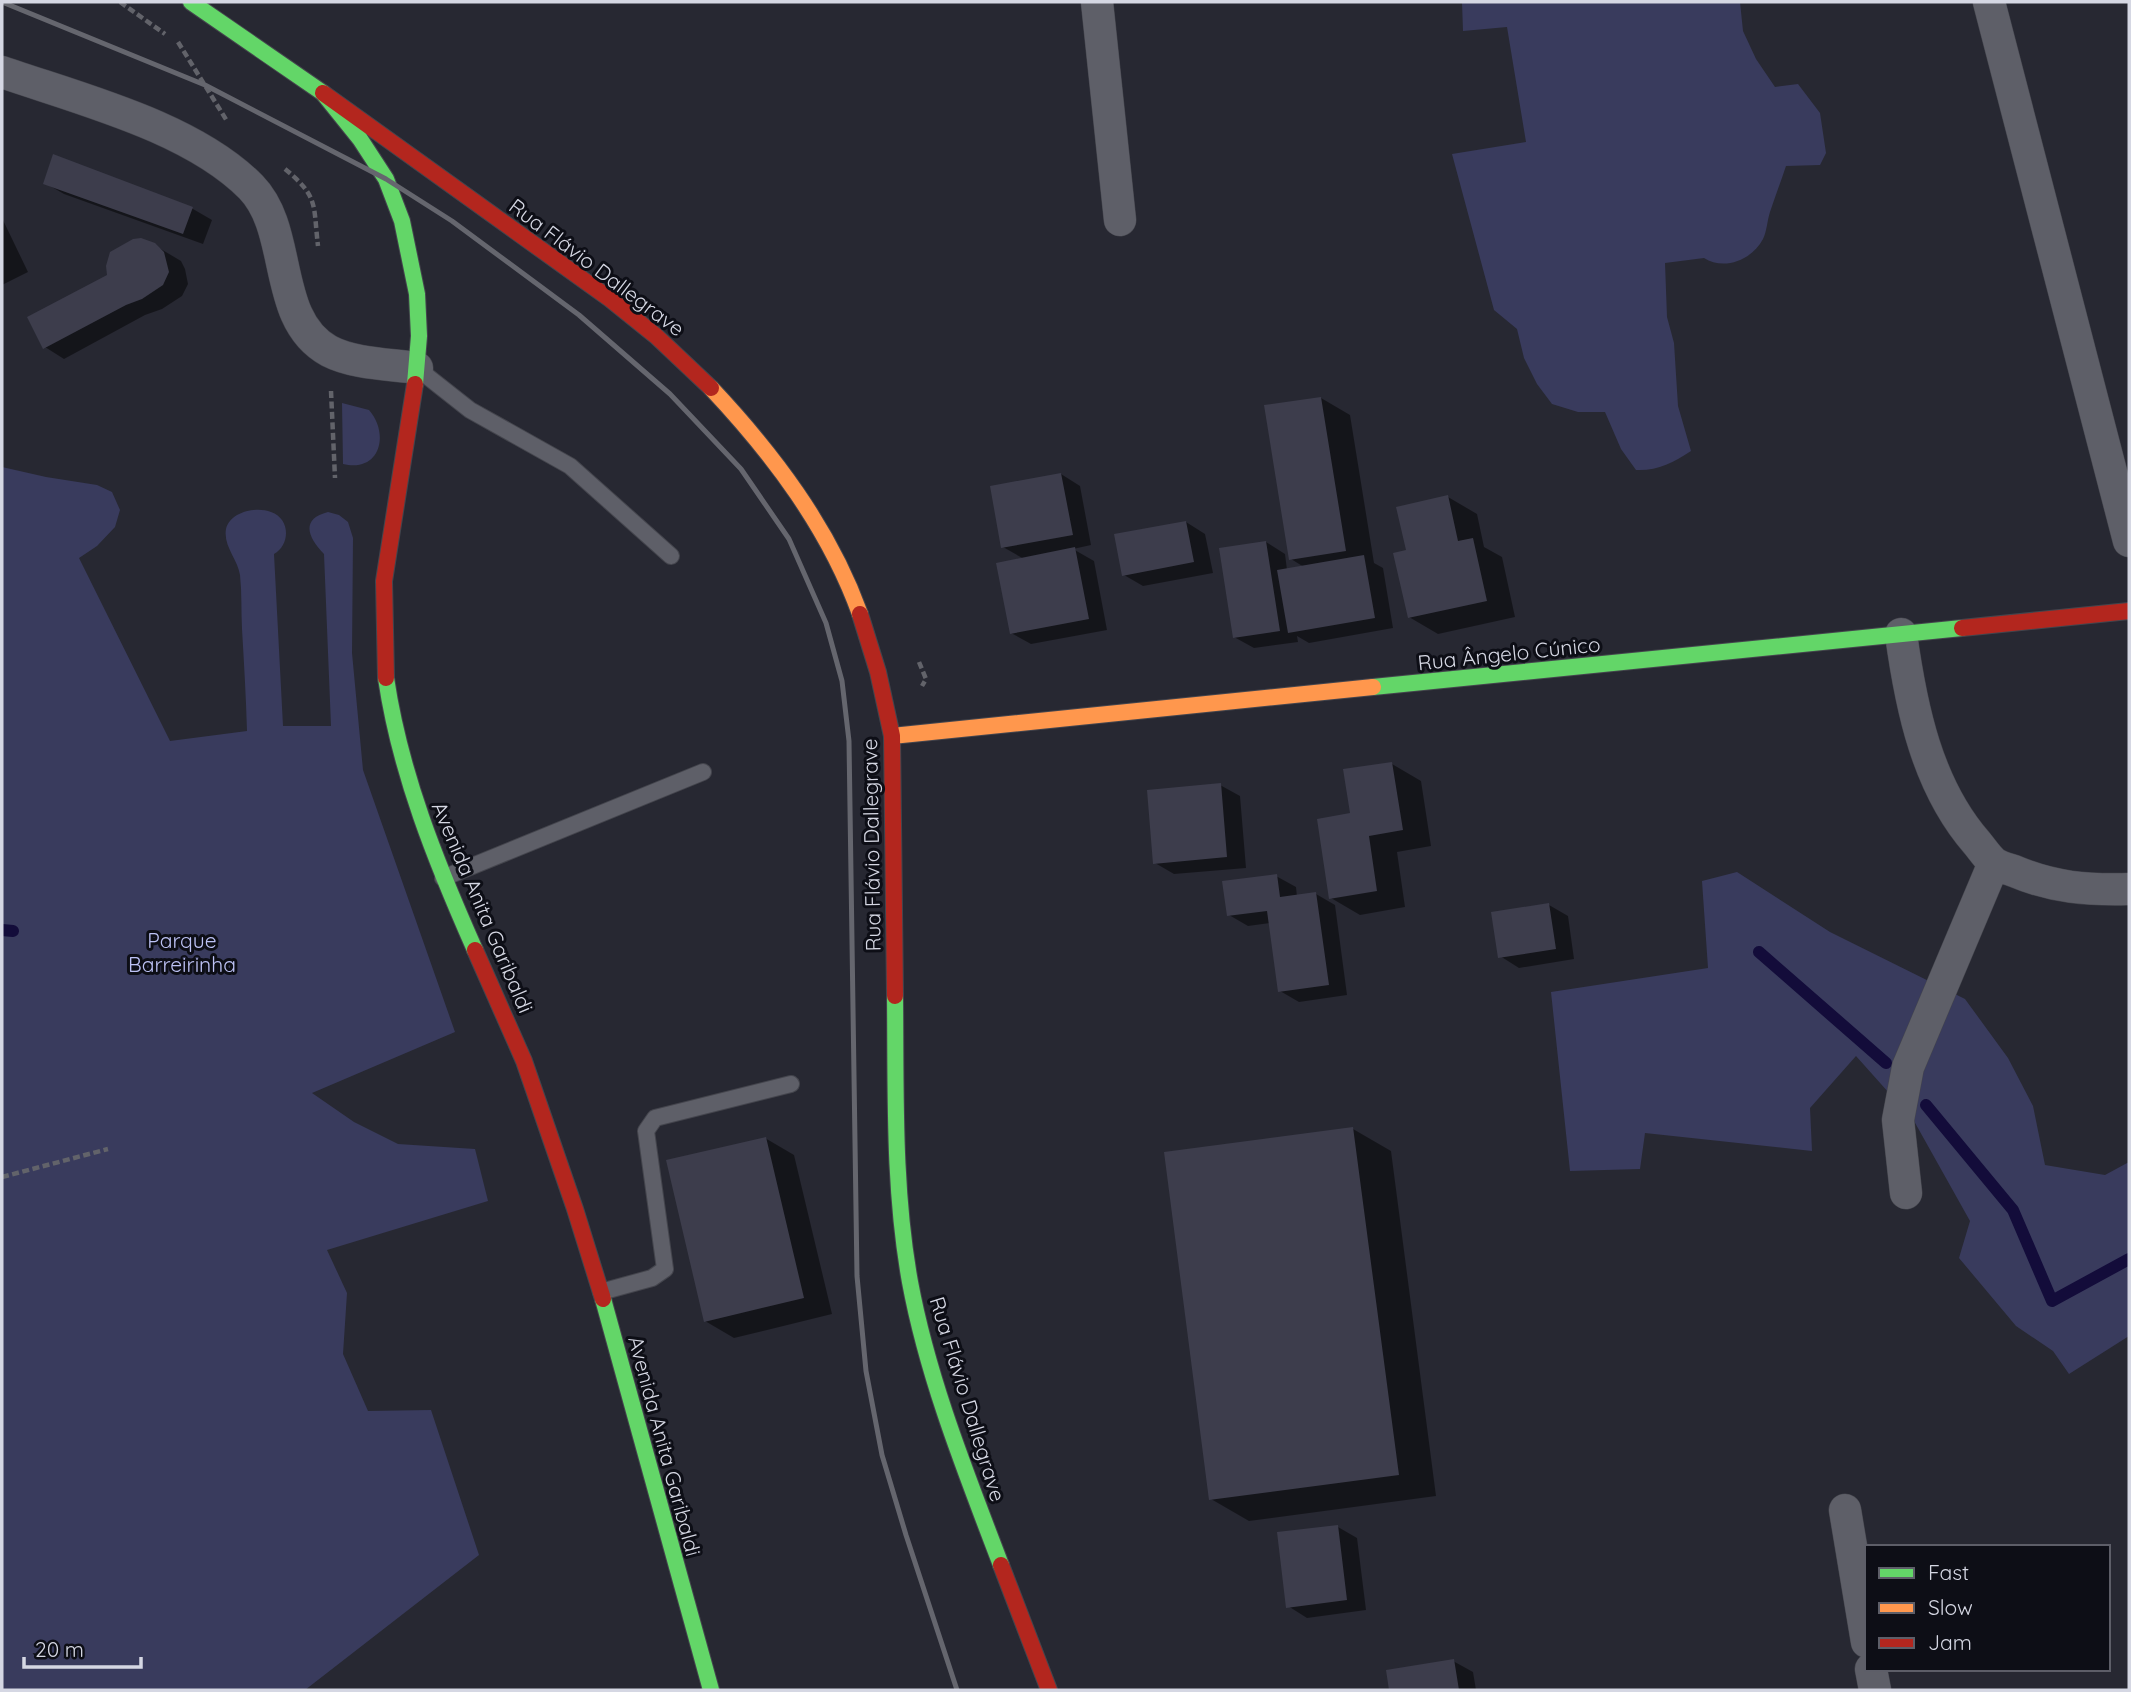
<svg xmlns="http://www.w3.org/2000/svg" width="2131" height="1692" font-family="Quicksand,sans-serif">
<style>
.green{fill:#393b5d}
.shadow{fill:#0007}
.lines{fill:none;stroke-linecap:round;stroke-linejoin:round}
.stream{stroke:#130c3a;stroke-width:12}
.building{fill:#3d3d4c}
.lane-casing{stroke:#44454d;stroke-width:18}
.street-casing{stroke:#44454d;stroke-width:33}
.fast-casing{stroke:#44454d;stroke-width:18}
.slow-casing{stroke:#44454d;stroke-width:18}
.jam-casing{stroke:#44454d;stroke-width:18}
.path{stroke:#62636a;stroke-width:4.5;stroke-dasharray:7 3.5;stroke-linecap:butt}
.lane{stroke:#5e5f68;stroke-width:16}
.street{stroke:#5e5f68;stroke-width:32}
.fast{stroke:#63d668;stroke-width:16}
.slow{stroke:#ff974d;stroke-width:16}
.jam{stroke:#b3261e;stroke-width:16}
.rail{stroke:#65666e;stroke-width:5}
.labels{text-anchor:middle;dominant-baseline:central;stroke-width:6;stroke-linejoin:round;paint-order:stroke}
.street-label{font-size:21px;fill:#d5d7e3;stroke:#0d0e16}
.park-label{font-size:21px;fill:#bdc2f5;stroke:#0d0e16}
</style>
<rect width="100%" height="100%" fill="#272832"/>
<path class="green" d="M1462,2H1740L1743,31L1756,59L1775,87L1798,84L1820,113L1826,153L1820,165L1786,166C1781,181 1775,197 1770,212C1767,221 1767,231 1763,239C1752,260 1724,271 1704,258L1665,263L1667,317L1674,343L1678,406L1691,451C1673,463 1657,471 1636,470L1621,449L1605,412H1578L1552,404L1537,384L1524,358L1517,329L1494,310L1452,154L1526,142L1507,27L1463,31Z
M342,403L369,410C390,434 380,473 343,464Z
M2,467L46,477L97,485L112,492L120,510L115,527L97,546L79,558L170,741L247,731C246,697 244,663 242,629C241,611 242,593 240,575C238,560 223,546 226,529C230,512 256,506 271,512C291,519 290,545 274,554L283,726H331L324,554C308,538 300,519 328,512L339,515L348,522L353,538L352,653L363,770L455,1032L312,1093L354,1122L398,1144L475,1149L488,1201L327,1250L347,1293L343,1354L368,1411L431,1410L479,1555L305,1690H2Z
M1737,872L1830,932L1965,999L2008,1058L2033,1106L2045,1165L2105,1175L2129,1162V1336L2069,1374L2053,1351L2016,1326L1959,1258L1970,1221L1914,1121L1856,1056L1810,1108L1812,1151L1645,1133L1640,1169L1570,1171L1551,992L1708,968L1702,881Z"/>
<path class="shadow" d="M54,157L193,209L212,220L203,244L64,194L45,183Z
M2,218L28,272L2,285Z
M149,242L181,261L185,269L188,284L182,296L162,309L145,315L64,359L45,347L109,276Z
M1321,398L1350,415L1374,563L1383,568L1393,628L1309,643L1297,636L1298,642L1254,648L1234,637L1266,542L1285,554L1287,570L1304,567L1291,559Z
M1061,474L1080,486L1091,545L1073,549L1094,561L1107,630L1031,644L1011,633L1024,559L1003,547Z
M1448,497L1477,514L1484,547L1502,557L1515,617L1438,634L1409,617L1408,551Z
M1186,522L1205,534L1213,573L1143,586L1124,575Z
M1392,764L1421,781L1431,846L1397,852L1405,907L1360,915L1331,898Z
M1220,785L1240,796L1246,868L1174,874L1155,863Z
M1276,876L1296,887L1297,897L1316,894L1335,905L1347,995L1299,1002L1280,991L1270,923L1248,926L1229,915Z
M1549,905L1568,916L1574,959L1519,968L1500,956Z
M1353,1129L1391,1151L1436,1496L1249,1521L1211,1499Z
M765,1138L794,1155L832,1314L734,1338L705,1321Z
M1338,1527L1357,1538L1366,1610L1307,1618L1288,1606Z
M1453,1661L1473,1672L1476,1690H1391L1388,1671Z"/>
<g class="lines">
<path class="stream" d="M2,930L13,931
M1759,952L1886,1063
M1926,1105L2013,1210L2052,1301L2129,1259"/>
</g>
<path class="building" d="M53,154L193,207L183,234L43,184Z
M141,238L155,243L164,252L169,272L163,285L142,299L126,305L43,349L27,317L107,275L106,266L110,252L133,239Z
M1321,397L1346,551L1289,560L1264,405Z
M1061,473L1073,535L1001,548L990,486Z
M1448,495L1458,541L1473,538L1487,601L1408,618L1393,553L1406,550L1396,507Z
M1186,521L1194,562L1122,576L1114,534Z
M1266,541L1280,631L1233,638L1219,548Z
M1075,547L1089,619L1010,634L996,563Z
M1364,555L1375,618L1288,633L1277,570Z
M1392,762L1403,830L1369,836L1377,891L1329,899L1317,819L1350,813L1343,769Z
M1221,783L1227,857L1153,864L1147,790Z
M1277,874L1280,897L1316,892L1329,985L1278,992L1267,911L1227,916L1222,881Z
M1549,903L1556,949L1498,958L1491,912Z
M1353,1127L1399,1475L1209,1500L1164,1152Z
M766,1137L804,1298L704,1322L666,1160Z
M1338,1525L1347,1600L1286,1608L1277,1532Z
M1454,1659L1459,1690H1389L1386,1670Z"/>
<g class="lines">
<g class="lane-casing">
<path id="lane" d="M418,369L470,410L570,466L671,556
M443,878L703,772
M601,1292L652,1278L665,1269L646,1131L655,1118L791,1084"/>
</g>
<g class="street-casing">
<path id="street" d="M1097,2L1120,220
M1989,2L2129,541
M2,72C80,99 192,127 251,187C294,231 271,319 329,351C354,364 389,364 417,368
M1901,634C1911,707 1927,786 1977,843C1982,849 1988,858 1994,863C2000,867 2008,869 2014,871C2054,888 2087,890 2129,889
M1906,1193L1898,1120L1908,1067L1994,863
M1845,1510L1867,1642
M1871,1669L1875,1690"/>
</g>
<g class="fast-casing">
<path id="fast" d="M191,2L323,93L360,139L386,179L402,221L417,294L419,336L415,384
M386,678C400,773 436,862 475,950
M1373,687L1962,628
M895,996C896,1091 893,1188 910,1282C928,1379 966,1473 1001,1565
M603,1299L711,1690"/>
</g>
<g class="slow-casing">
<path id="slow" d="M711,388C773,454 829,528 860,614
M892,736L1373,687"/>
</g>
<g class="jam-casing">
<path id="jam" d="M323,93L610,299L656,336L711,388
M860,614L878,672L892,736L895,996
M1962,628L2129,611
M386,678L384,581L415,384
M475,950L524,1061L575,1209L603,1299
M1001,1565L1049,1690"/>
</g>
<path class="path" d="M120,2L165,34
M178,42L227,121
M285,169C319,197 313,204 318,246
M331,391L335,478
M919,662L926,679L922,686
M2,1177L108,1149"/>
<use href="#lane" class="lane"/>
<use href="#street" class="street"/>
<use href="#fast" class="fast"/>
<use href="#slow" class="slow"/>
<use href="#jam" class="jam"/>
<path class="rail" d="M2,2L205,85L386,179L452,221L579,315L670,394L741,469L789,539L826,623L842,681L849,741L857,1276L866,1371L882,1455L906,1535L957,1690"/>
</g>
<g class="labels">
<g class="street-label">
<text transform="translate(597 267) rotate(37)">Rua Flávio Dallegrave</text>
<text transform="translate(1509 653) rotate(-6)">Rua Ângelo Cúnico</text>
<text transform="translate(871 845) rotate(-91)">Rua Flávio Dallegrave</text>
<text transform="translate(483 907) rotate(67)">Avenida Anita Garibaldi</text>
<text transform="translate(968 1399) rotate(73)">Rua Flávio Dallegrave</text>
<text transform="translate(665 1446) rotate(75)">Avenida Anita Garibaldi</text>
</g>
<g class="park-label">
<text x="182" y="940">Parque<tspan x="182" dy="24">Barreirinha</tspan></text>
</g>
</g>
<rect width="2131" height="1692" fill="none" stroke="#d5d7e3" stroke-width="7"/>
<rect x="1865" y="1545" width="245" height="126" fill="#0d0e16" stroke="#5d5e68" stroke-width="2"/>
<rect x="1879" y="1568" width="35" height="10" fill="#63d668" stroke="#5d5e68" stroke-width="2"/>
<text x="1928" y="1580" font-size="21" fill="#d5d7e3">Fast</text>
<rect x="1879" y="1603" width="35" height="10" fill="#ff974d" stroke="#5d5e68" stroke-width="2"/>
<text x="1928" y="1615" font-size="21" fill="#d5d7e3">Slow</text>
<rect x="1879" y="1638" width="35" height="10" fill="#b3261e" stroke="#5d5e68" stroke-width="2"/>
<text x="1928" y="1650" font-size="21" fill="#d5d7e3">Jam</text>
<path d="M24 1657v10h117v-10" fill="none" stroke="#d5d7e3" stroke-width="3.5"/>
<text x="35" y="1657" font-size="21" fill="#d5d7e3" stroke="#0d0e16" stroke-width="5" paint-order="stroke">20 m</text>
</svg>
